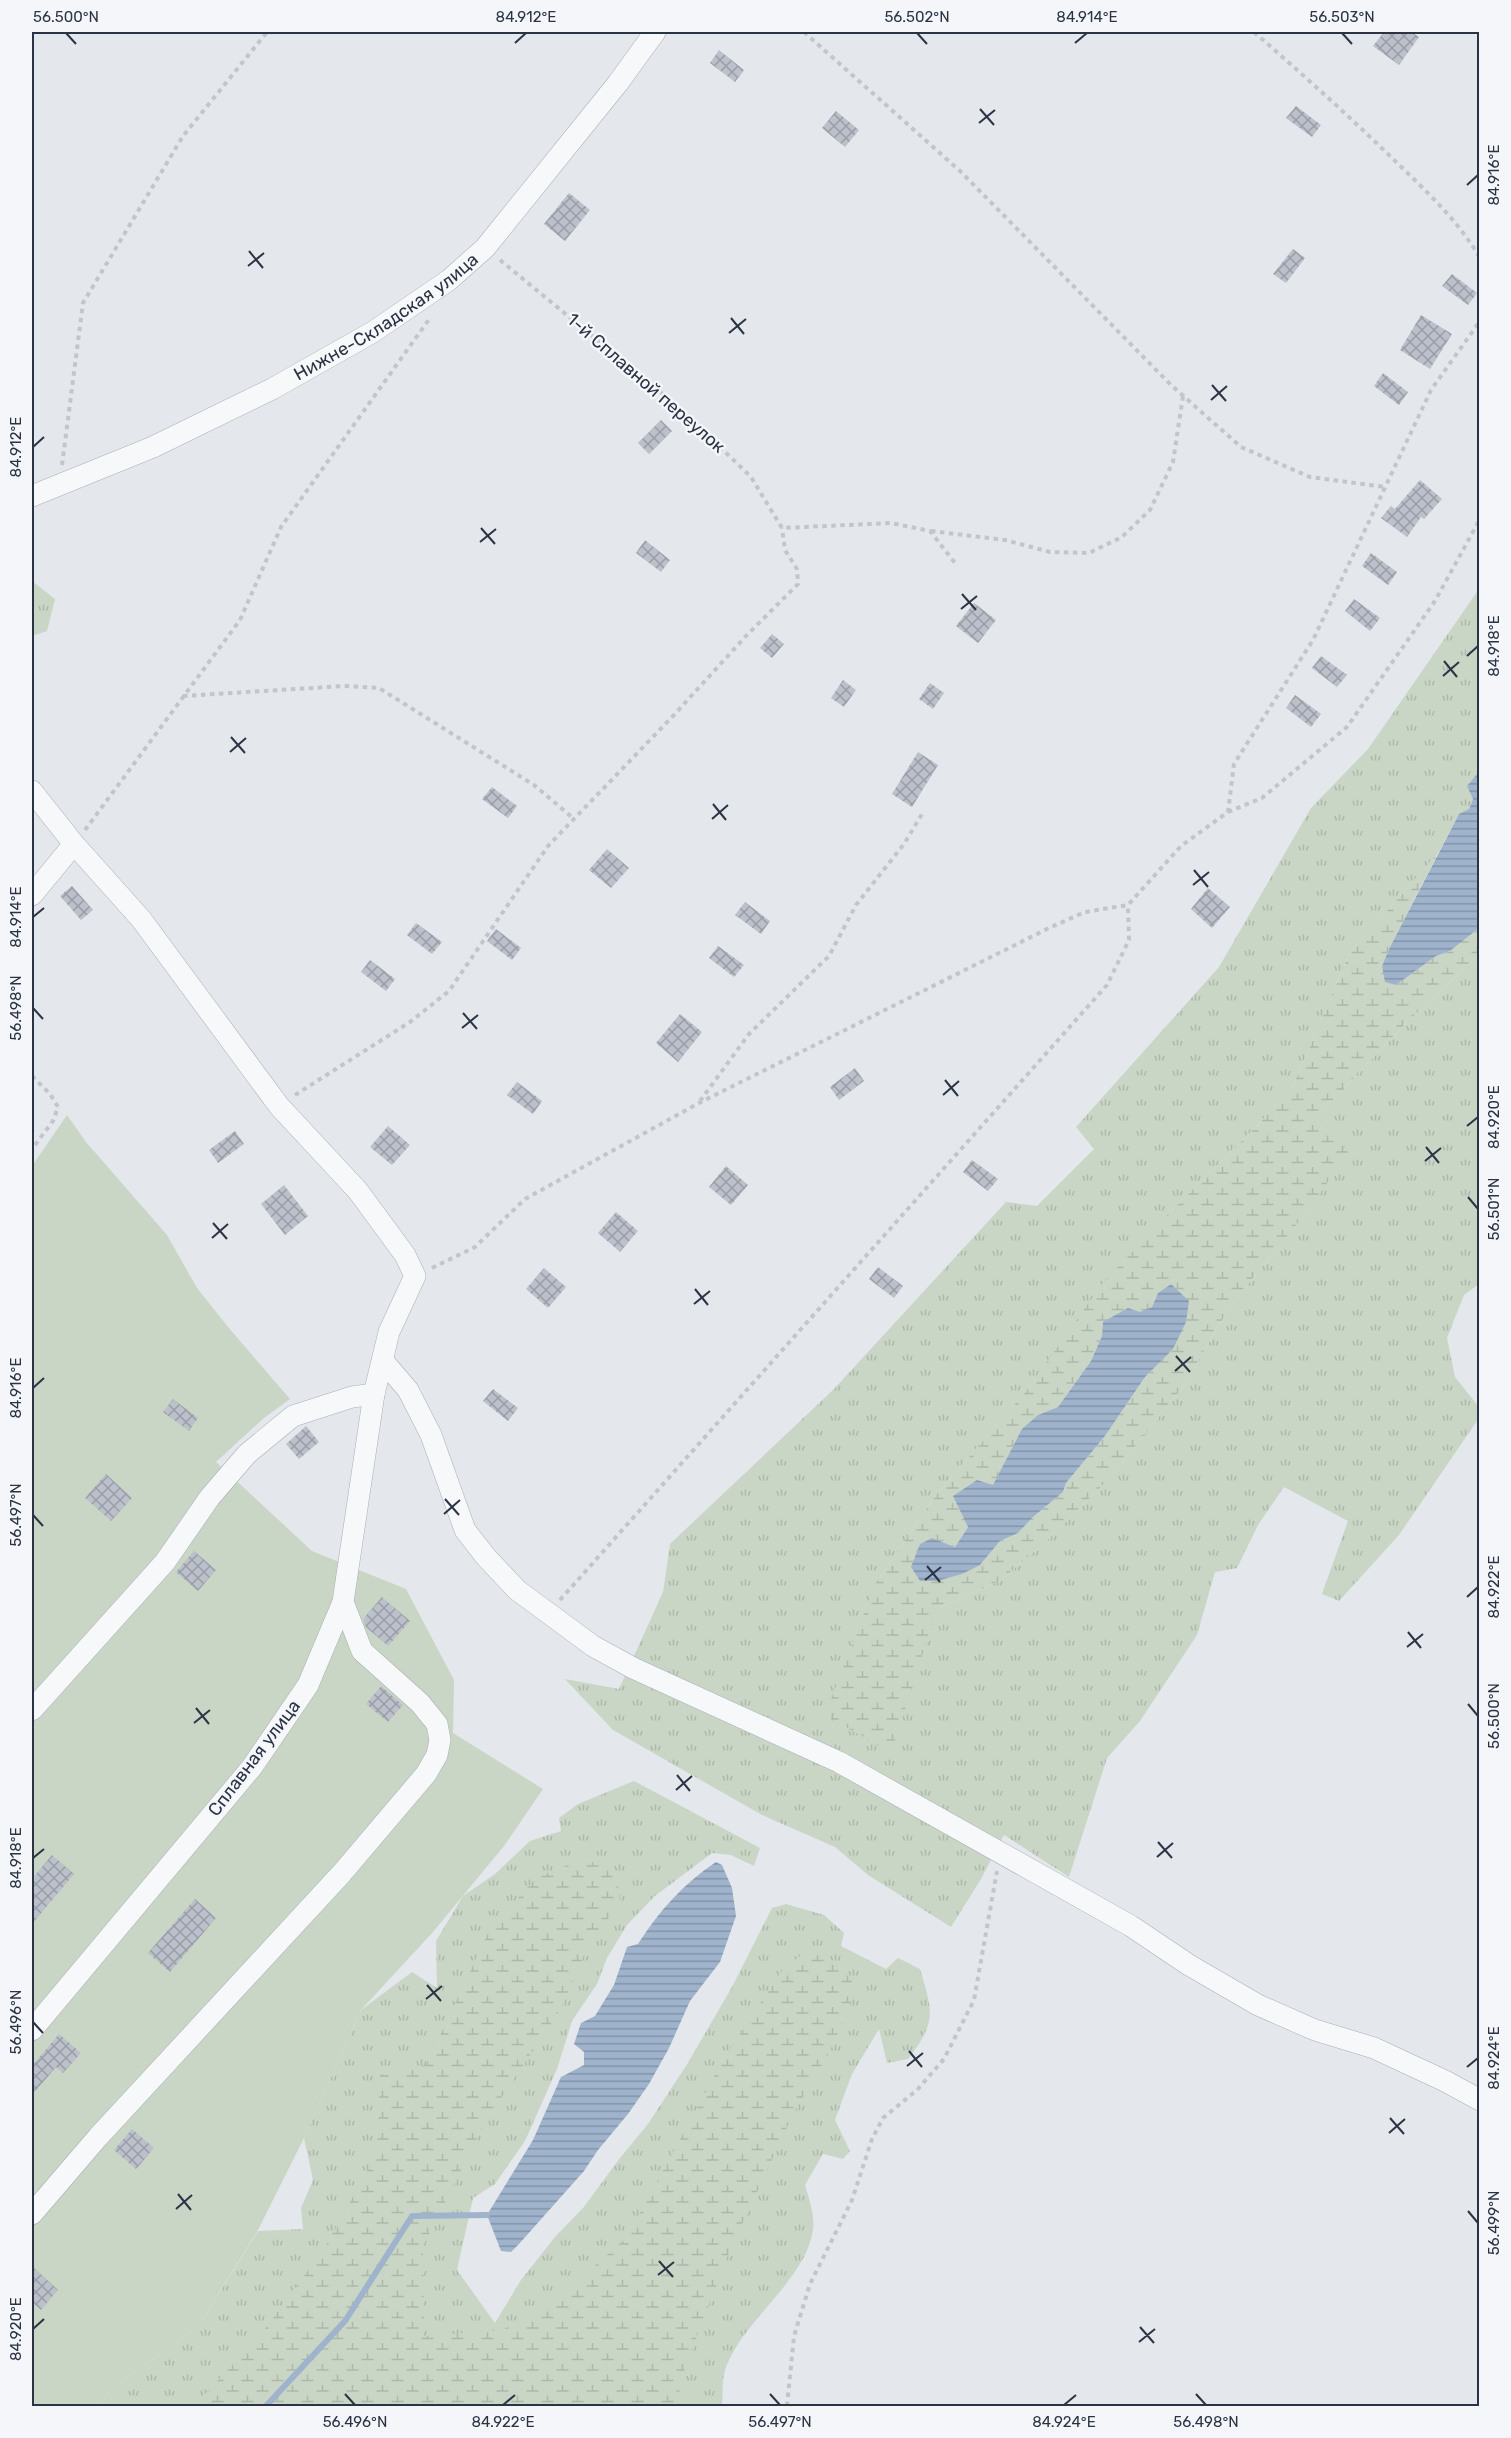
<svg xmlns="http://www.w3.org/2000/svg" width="1511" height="2438" font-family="Rubik,sans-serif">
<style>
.grass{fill:url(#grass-tufts)}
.wetland{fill:url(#wetland-marsh);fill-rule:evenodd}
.garden{fill:#c9d6c5}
.water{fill:url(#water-rules)}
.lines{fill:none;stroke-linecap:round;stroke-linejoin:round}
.stream{stroke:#9fb4cc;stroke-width:6}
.building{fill:url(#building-cross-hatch)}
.minor-casing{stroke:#a9aeb7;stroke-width:22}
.path{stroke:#c2c5cb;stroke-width:4;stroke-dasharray:4.5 4.5;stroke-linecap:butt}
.minor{stroke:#f7f8fa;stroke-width:21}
.ticks{fill:none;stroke:#2b3445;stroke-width:2}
.labels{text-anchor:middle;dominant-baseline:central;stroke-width:5;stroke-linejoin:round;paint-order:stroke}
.street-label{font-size:18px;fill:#2b3445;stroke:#f4f6f9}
.neatline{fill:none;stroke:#2b3445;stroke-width:2}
.ticks-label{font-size:15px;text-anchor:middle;fill:#2b3445}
</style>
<defs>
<pattern id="grass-tufts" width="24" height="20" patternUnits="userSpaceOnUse" patternTransform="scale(1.5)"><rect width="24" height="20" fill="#c9d6c5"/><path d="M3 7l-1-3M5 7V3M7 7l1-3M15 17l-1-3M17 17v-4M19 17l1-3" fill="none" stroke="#adb8ab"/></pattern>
<pattern id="wetland-marsh" width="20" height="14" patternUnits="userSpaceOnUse" patternTransform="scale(1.5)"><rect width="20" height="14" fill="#c9d6c5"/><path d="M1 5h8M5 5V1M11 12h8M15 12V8" fill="none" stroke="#adb8ab"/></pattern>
<pattern id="water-rules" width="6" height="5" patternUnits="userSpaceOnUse" patternTransform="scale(1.5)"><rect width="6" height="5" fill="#9fb4cc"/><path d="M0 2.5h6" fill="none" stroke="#8293a7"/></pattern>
<pattern id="building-cross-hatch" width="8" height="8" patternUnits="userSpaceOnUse" patternTransform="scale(1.5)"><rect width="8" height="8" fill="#bbc0ca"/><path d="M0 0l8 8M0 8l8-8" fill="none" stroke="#989da6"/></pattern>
</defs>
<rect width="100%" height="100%" fill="#e4e7ec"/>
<path class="grass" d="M32,581L55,599L47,631L32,636Z
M1479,589L1480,772L1468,786L1473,798L1469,810L1459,814L1438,853L1349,954L1294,1084L1257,1126L1168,1214L1103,1284L1027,1390L936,1495L875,1584L937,1609L1001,1580L1045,1542L1107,1481L1182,1388L1231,1305L1310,1208L1318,1116L1405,1024L1479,955V1284L1464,1295L1447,1338L1455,1377L1479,1407V1418L1399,1535L1339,1601L1322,1594L1348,1521L1284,1487L1258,1525L1237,1568L1215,1572L1197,1635L1140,1721L1107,1758L1069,1877L1004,1835L981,1879L951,1927L868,1875L835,1847L762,1815L613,1730L565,1679L619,1689L663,1592L670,1544L833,1390L1006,1202L1037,1206L1094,1149L1076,1127L1219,967L1311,808L1368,749Z
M634,1781L760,1848L754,1866L731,1855L712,1853L655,1896L627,1925L607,1958L597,1984L572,2021L557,2069L525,2141L495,2184L473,2198L457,2270L495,2323L521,2280L555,2237L583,2208L620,2158L648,2124L686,2066L732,1987L772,1908L786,1904L824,1915L844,1933L841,1946L886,1969L898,1958L920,1969C933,2013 937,2021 908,2059L887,2063L879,2029L852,2074L835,2120L850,2151L843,2159L823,2154L805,2185C809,2199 815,2215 813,2230C805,2283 737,2324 724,2374C722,2384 723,2396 722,2406H97L115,2386L198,2327L258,2231L303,2229L301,2208L313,2180L304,2138L361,2010L412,1972L437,1988L436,1941L463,1896L495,1874L530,1841L561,1831L559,1818L578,1804Z"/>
<path class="wetland" d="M1438,853L1390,947L1382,966L1396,985L1436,956L1450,951L1479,928V955L1405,1024L1318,1116L1348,1152L1310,1208L1231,1305L1182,1388L1107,1481L1045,1542L1001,1580L937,1609L891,1753L825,1715L875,1584L936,1495L1027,1390L1102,1284L1168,1214L1257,1126L1294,1084L1349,954ZM1171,1284L1173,1348L1145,1377L1105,1436L1066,1483L1063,1492L1033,1517L1018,1533L1000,1541L980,1565L932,1538L955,1547L1038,1415L1058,1407L1091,1361L1102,1336L1152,1307L1158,1293Z
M578,1861L601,1863L618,1883L620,1902L588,1946L560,2010L487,2119L423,2246L424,2336L502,2330L553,2303L627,2237L724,2058L783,1969L800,1956L822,1955L843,1967L852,1981L853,1998L829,2053L794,2112L730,2250L686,2364L676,2406H189L201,2398L259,2337L325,2247L377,2153L380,2075L426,2065L490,1929L537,1877Z"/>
<path class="garden" d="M67,1115L86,1142L167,1235L197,1288L228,1327L290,1399L264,1418L216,1462L312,1551L406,1589L454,1680L453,1733L543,1789L504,1846L433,1932L361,2010L304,2138L258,2230L198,2327L115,2386L97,2406H32V1166Z"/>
<path class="water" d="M1479,772V928L1450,951L1436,956L1396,985L1385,982L1382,966L1390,947L1459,814L1469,809L1473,799L1467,786Z
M1171,1284L1189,1301L1186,1322L1173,1349L1145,1377L1105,1436L1066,1483L1063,1492L1033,1517L1018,1533L1000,1541L980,1565L962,1574L937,1581H920L911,1567L920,1544L932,1538L955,1547L968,1527L953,1496L977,1480L993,1485L1022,1429L1038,1415L1058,1407L1091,1361L1102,1336L1103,1322L1128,1308L1140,1312L1152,1307L1158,1293Z
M716,1862L722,1865L732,1888L736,1916L720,1962L690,2001L669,2048L649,2084L628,2114L598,2150L584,2171L519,2244L511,2252L501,2251L487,2215L533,2140L561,2077L584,2065V2052L574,2044L581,2023L595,2016L614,1985L627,1947L638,1944C658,1912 684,1883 716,1862Z"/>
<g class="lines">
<path class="stream" d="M266,2406L345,2321L412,2216L487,2215"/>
</g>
<path class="building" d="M1384,32H1411L1419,37L1399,65L1373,46Z
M719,50L744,70L735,82L710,63Z
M1296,106L1321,125L1312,137L1286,118Z
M836,111L859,130L845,147L822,128Z
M569,193L590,210L565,241L544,224Z
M1293,249L1305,258L1286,283L1273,274Z
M1452,274L1477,293L1468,305L1442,286Z
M1421,315L1452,334L1430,369L1400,350Z
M1383,373L1408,392L1399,405L1374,386Z
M661,420L672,431L649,454L638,443Z
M1420,480L1442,499L1424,519L1421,517L1407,537L1381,518L1391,506L1395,509Z
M645,540L670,560L661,572L636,553Z
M1371,553L1397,572L1388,585L1362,566Z
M1354,599L1380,618L1370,631L1345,611Z
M974,603L996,620L978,643L956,626Z
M772,634L784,644L772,658L760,648Z
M1321,656L1347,675L1337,687L1312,668Z
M843,680L856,690L844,707L831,698Z
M930,683L944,693L933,709L919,699Z
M1295,695L1321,714L1311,727L1286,708Z
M918,752L938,765L912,807L892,794Z
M492,787L517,806L508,818L482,799Z
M607,849L629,868L611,888L589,870Z
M72,886L93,910L81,920L60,896Z
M1208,888L1230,907L1212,928L1191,909Z
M745,902L770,921L761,934L735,915Z
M416,923L442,942L432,954L407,935Z
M496,929L521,948L512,960L487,941Z
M718,946L744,965L734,977L709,958Z
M370,960L395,979L386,991L361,972Z
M680,1014L702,1032L678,1062L656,1043Z
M855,1068L864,1081L839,1100L830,1087Z
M517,1082L542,1101L533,1114L507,1095Z
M388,1126L410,1145L392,1165L370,1147Z
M235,1131L244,1144L218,1163L209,1150Z
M972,1160L998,1179L988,1191L963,1172Z
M726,1166L748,1185L731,1205L709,1187Z
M284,1185L308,1216L285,1235L261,1204Z
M616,1212L638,1231L620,1252L598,1233Z
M878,1267L903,1286L894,1298L869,1279Z
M544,1268L566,1287L548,1308L526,1289Z
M493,1389L518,1408L508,1421L483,1401Z
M173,1399L198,1418L189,1431L163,1412Z
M306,1426L319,1442L299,1459L286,1444Z
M106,1474L132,1498L111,1521L85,1498Z
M194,1551L216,1570L198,1591L176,1572Z
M382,1597L410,1621L388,1646L366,1627L363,1619Z
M381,1686L403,1705L388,1722L366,1704Z
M52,1855L74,1874L32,1924V1879Z
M195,1899L216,1918L170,1972L148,1953Z
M59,2034L81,2053L63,2073L56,2067L32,2095V2066Z
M132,2129L154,2148L136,2169L114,2150Z
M32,2266L58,2290L41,2310L32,2302Z"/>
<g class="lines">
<g class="minor-casing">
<g id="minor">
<path id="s1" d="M32,496L153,447L272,389L373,332L449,280L485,248L618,83L655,32"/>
<path d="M32,791L74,844L141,919L279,1106L358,1191L405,1255L415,1276L389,1332L374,1394L343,1602L308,1685L252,1767L32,2030"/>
<path d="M32,895L74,844"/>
<path d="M384,1362L408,1390L431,1435L465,1530L486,1557L517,1590L593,1646L633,1668L839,1762L1131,1926L1189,1965L1258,2005L1315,2030L1374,2048L1445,2081L1480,2100"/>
<path d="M32,1710L165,1562L210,1497L247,1454L293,1416L352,1397L374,1394"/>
<path d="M32,2214L98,2137L342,1873L426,1774L437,1755L440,1740L437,1724L420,1703L362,1651L343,1602"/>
</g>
</g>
<path class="path" d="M804,32L960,171L1171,385L1241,447L1310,477L1385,487
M1254,32C1301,73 1348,115 1393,159C1425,190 1457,219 1480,258
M500,260L681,409L751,477L782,528L891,523L930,531L955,563
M62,465L83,303L183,136L267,32
M931,531L1005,540L1050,552L1089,553L1122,537L1150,510L1173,462L1183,396
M183,696L344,686L379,688L534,785L573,818
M1228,812L1262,798L1347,727L1435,601L1480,519
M85,830L240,620L281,527L430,318
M32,1076L50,1094L58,1107L53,1121L32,1149
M295,1095L410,1022L449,991L548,846L673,716L746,636L798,584L797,569L785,550L782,528
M700,1101L749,1034L829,956L856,905L904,844L922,814
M432,1268L475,1247L525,1199L699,1103L1049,928L1085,912L1128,905L1181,846L1228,812L1234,764L1313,640L1431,390L1480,321
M560,1600L1107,985L1129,940L1128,905
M787,2406L794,2336L810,2284L852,2200L872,2139L883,2118L917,2090L944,2059L974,2000L997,1871"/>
<use href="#minor" class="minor"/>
</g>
<path class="ticks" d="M66,33L76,44M917,33L927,44M1342,33L1352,44M515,43L526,33M1075,43L1087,33M980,109L994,125M979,123L995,110M1467,185L1478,175M249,251L263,268M248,266L264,253M731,318L744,334M729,333L746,319M1212,385L1226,401M1211,400L1227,386M33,447L44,437M481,528L495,544M480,542L496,529M962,594L976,610M961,609L977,596M1467,656L1478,646M1444,661L1457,677M1443,676L1459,662M231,737L245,753M230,752L246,738M713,804L726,820M712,819L728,805M1194,870L1208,887M1193,885L1209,872M33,917L44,908M33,1008L43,1019M463,1013L477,1029M462,1028L478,1015M945,1080L958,1096M943,1095L959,1081M1467,1126L1478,1117M1426,1147L1439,1163M1425,1161L1441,1148M1468,1197L1478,1209M213,1223L227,1239M212,1238L228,1224M695,1289L708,1305M694,1304L710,1291M1176,1356L1190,1372M1175,1371L1191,1357M33,1388L44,1378M445,1499L459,1515M444,1514L460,1500M33,1515L43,1526M927,1566L940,1582M925,1580L941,1567M1467,1597L1478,1587M1408,1632L1421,1648M1407,1647L1423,1634M1468,1704L1478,1716M196,1708L209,1724M194,1723L210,1710M677,1775L690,1791M676,1790L692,1776M1158,1842L1172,1858M1157,1857L1173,1843M33,1858L44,1849M427,1985L441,2001M426,1999L442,1986M33,2022L43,2033M909,2051L922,2067M907,2066L923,2053M1467,2067L1478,2058M1390,2118L1404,2134M1389,2133L1405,2119M178,2194L191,2210M176,2209L192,2195M1468,2211L1478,2223M659,2261L673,2277M658,2275L674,2262M1140,2327L1154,2343M33,2329L44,2319M1139,2342L1155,2329M345,2394L355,2405M770,2394L780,2405M1196,2394L1206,2405M503,2405L515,2395M1064,2405L1076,2395"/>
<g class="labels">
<g class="street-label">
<text stroke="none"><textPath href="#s1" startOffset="398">Нижне-Складская улица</textPath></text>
<text transform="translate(646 383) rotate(41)">1-й Сплавной переулок</text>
<text transform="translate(254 1758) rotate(-53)">Сплавная улица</text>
</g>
</g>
<rect width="1511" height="2438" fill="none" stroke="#f4f6f9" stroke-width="66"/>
<rect x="33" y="33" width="1445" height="2372" class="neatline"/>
<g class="ticks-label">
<text x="66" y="22">56.500°N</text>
<text x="526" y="22">84.912°E</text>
<text x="917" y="22">56.502°N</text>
<text x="1087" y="22">84.914°E</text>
<text x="1342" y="22">56.503°N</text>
<text transform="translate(1494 175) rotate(-90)" y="5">84.916°E</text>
<text transform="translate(16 447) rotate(-90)" y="5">84.912°E</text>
<text transform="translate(1494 646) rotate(-90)" y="5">84.918°E</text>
<text transform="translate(16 917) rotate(-90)" y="5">84.914°E</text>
<text transform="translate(16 1008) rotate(-90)" y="5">56.498°N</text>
<text transform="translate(1494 1117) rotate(-90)" y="5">84.920°E</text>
<text transform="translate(1494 1209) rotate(-90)" y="5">56.501°N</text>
<text transform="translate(16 1388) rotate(-90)" y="5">84.916°E</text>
<text transform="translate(16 1515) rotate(-90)" y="5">56.497°N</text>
<text transform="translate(1494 1587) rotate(-90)" y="5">84.922°E</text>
<text transform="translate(1494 1716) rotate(-90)" y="5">56.500°N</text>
<text transform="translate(16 1858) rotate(-90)" y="5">84.918°E</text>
<text transform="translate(16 2022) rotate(-90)" y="5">56.496°N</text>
<text transform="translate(1494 2058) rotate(-90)" y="5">84.924°E</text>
<text transform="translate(1494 2223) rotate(-90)" y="5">56.499°N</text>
<text transform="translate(16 2329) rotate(-90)" y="5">84.920°E</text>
<text x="355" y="2427">56.496°N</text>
<text x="503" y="2427">84.922°E</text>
<text x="780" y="2427">56.497°N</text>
<text x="1064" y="2427">84.924°E</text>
<text x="1206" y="2427">56.498°N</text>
</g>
</svg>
